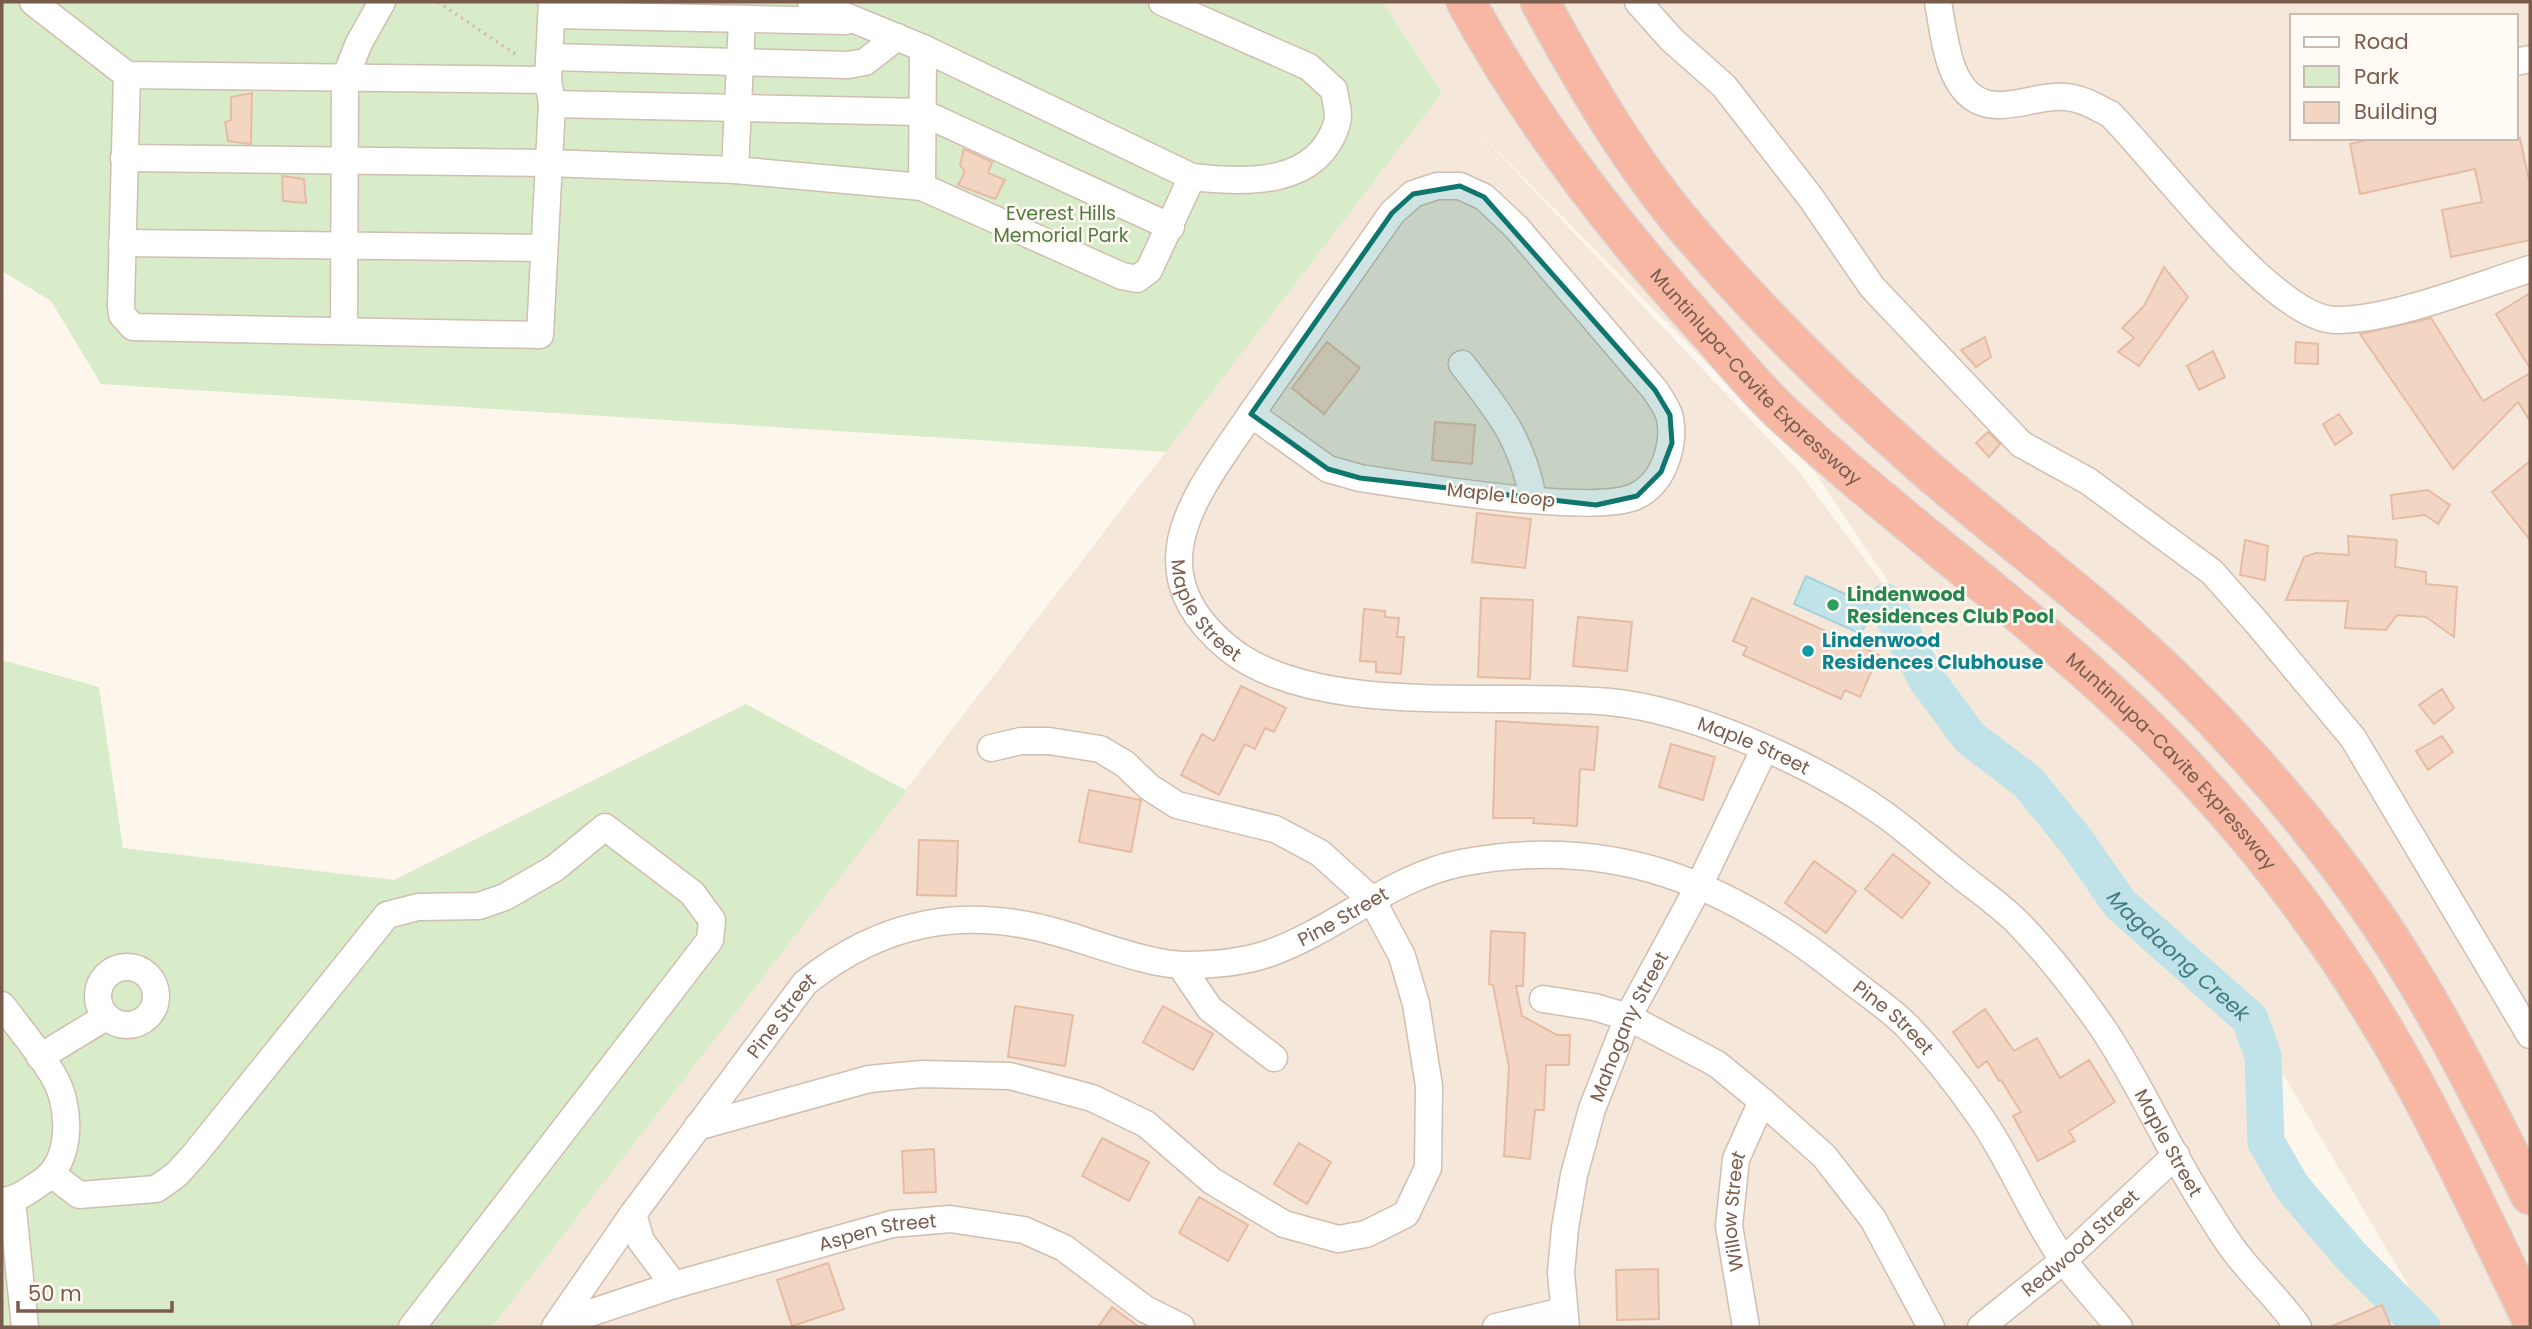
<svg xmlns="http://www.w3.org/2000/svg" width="2532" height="1329" font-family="Poppins,sans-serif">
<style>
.residential{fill:#f5e8da;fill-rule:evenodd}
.green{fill:#d8ecc9}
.water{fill:#bfe3e8;stroke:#a5d3da;stroke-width:2}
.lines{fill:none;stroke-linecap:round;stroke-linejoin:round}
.river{stroke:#bfe3e8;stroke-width:37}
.building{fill:#f3d5c3;stroke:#e6bba3;stroke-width:2}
.minor-casing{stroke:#d1beb0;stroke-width:29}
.highway-casing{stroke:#dad1cd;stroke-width:41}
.path{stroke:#d9b8a5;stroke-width:3.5;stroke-dasharray:2 5;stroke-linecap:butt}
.minor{stroke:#fff;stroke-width:26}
.highway{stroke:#f7b7a3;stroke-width:38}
.marked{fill:#0f766e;fill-opacity:0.2;stroke:#0f766e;stroke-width:5;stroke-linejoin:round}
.leisure-dot{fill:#2e9e5b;stroke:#fffaf3;stroke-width:2.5}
.culture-dot{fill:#0f9aa8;stroke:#fffaf3;stroke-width:2.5}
.labels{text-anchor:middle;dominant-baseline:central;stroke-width:5;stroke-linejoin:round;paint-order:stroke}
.park-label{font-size:19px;fill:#537a41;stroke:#fffaf3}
.street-label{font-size:19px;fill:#7a5c4d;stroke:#fffaf3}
.leisure-label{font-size:19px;font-weight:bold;fill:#27864d;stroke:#fffaf3;text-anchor:start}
.culture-label{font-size:19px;font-weight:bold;fill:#0d838f;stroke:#fffaf3;text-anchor:start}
.water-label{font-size:21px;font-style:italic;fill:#437c86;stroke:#fffaf3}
</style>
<rect width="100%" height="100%" fill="#fdf6ec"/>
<path class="residential" d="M1383,2H2530V1327H2433L2264,1042L2258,1135L2394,1327H492L1442,93ZM2292,16H2516V138H2292ZM1469,122L1815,473L1955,680L1798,470Z"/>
<path class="green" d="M2,2H1383L1442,93L1166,452L101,384L51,301L2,271Z
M2,660L99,687L123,848L394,880L746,704L907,791L492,1327H2Z"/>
<path class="water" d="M1806,576L1873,607L1861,634L1794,604Z"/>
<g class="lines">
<path class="river" id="s1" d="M1886,602L1927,680L1970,738L2028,782L2076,841L2120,904L2250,1019L2263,1056L2266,1142L2292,1187L2351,1256L2422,1327"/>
</g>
<path class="building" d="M252,93L251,144L228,141L225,122L231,120V97Z
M2377,138H2520L2530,185V240L2451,257L2442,210L2482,202L2475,169L2360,194L2350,144Z
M964,149L992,162L988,173L1005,180L995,199L958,185L965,172L960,165Z
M282,176L304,179L306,203L283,201Z
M2164,267L2188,297L2139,366L2118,352L2134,338L2122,328L2144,306Z
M2530,293V368L2496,314Z
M2431,318L2483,401L2530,373V421L2518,402L2453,469L2360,334Z
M1985,337L1991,357L1976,367L1961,350Z
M1327,342L1360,368L1324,414L1292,388Z
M2296,342L2318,344V364L2295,363Z
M2213,351L2225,377L2199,390L2187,366Z
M2339,414L2352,433L2335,445L2323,424Z
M1435,422L1475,425L1472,464L1432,460Z
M1988,432L2000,444L1989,457L1976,443Z
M2530,461V540L2492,492Z
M2428,490L2450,505L2438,524L2425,515L2393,519L2391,495Z
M1477,513L1531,519L1525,568L1472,562Z
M2348,536L2397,540L2395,567L2426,572V584L2457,587L2454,637L2426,617L2397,615L2386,630L2345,628L2348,601L2286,600L2304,557L2316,553L2349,555Z
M2245,540L2268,546L2265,580L2240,575Z
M1481,598L1533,600L1530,679L1478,677Z
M1752,598L1879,655L1860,697L1845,690L1841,699L1743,655L1747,647L1733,641Z
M1364,609L1385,611V617L1399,618L1397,637H1404L1401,674L1376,672V662L1360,661Z
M1578,617L1632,622L1627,671L1573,666Z
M1241,686L1286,708L1274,732L1265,728L1255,749L1245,744L1219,795L1181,775L1202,734L1214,741Z
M2442,689L2454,708L2434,724L2419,705Z
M1496,721L1598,727L1594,770L1580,769L1577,826L1533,823L1534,818H1493Z
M2442,736L2453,752L2428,770L2416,751Z
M1671,744L1715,757L1703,800L1659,787Z
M1089,790L1141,800L1131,852L1079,842Z
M919,840L958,841L956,896L917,895Z
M1893,854L1930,883L1902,918L1865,889Z
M1814,861L1856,891L1826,933L1785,903Z
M1491,931L1525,933L1523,986H1516L1522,1016L1557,1035H1570L1569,1065H1546L1544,1110H1535L1530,1159L1504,1156L1509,1067L1493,985L1489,984Z
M1015,1006L1073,1015L1065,1066L1008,1057Z
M1163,1006L1213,1034L1193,1070L1143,1042Z
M1985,1009L2014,1051L2037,1038L2060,1078L2089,1060L2115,1102L2069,1131L2075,1141L2038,1161L2013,1116L2021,1112L2001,1080L1999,1081L1987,1061L1978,1068L1953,1032Z
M1102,1138L1149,1162L1129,1201L1082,1176Z
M1299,1143L1331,1162L1307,1204L1274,1184Z
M934,1149L936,1192L904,1193L902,1151Z
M1199,1197L1248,1225L1228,1261L1179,1233Z
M828,1263L844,1309L792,1326L777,1280Z
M1658,1269L1659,1319L1617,1320L1616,1270Z
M2382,1305L2391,1327H2330Z
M1112,1307L1139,1327H1098Z"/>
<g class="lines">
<g class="minor-casing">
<g id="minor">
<path d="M33,2L127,75L548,80"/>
<path d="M811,2L923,48L1192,177C1245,183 1318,187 1337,123C1340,114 1335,100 1334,90L1309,67L1162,2"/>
<path d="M1638,2L1672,40L1724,86L1811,198L1872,287L2021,444L2088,481L2212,572L2258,624L2353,738L2530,1035"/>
<path d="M1938,2C1945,38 1948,103 1996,105C2019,106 2042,95 2065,97C2082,98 2096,107 2110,114C2158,161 2272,318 2335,320C2389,321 2477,286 2530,269"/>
<path d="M552,15L845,21"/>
<path d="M550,57L848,65L865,62L897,37"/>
<path d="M2516,62L2530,59"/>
<path d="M127,75L121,306L122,315L133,327L540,335L552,104L548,80L552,2"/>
<path d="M552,104L921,112L1171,227"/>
<path d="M124,158L548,163L735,170L922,187L1122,276L1137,279L1149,270L1192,177"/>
<path d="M735,170L742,20"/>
<path d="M1437,186H1460L1484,197L1516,227L1655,390C1660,398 1668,408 1670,418C1675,445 1664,483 1636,496C1597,516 1411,486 1360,478L1328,469L1251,414L1392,213L1413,194Z"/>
<path d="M922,187L923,48"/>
<path d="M122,243L543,248"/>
<path d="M344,331L345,78L359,43L382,2"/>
<path d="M1462,364C1498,411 1522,438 1533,499"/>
<path id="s2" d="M1251,414C1199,491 1131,568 1228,648C1315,719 1500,691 1610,702C1693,710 1813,764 1881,812C1907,830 1932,853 1957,873C1978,890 2002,906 2020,925C2048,954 2079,994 2102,1027C2142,1086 2169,1152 2208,1211C2218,1227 2228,1244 2240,1258C2259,1282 2281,1302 2298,1327"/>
<path d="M1180,965L1210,1009L1274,1058"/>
<circle cx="127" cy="996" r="29"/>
<path d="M1543,999L1594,1007L1628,1017L1717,1064L1762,1101L1824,1156L1873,1219L1931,1327"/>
<path d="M2,1005C19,1028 38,1050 53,1075C72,1106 73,1163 40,1183C28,1191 17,1200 2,1201"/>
<path d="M40,1057L106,1017"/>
<path d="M697,1127L869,1079L922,1074L1010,1076L1092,1098L1146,1124L1212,1181L1284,1224L1338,1239L1366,1234L1406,1214L1428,1168L1429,1086L1416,1004L1402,956L1372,900L1320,853L1275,829L1177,805L1149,787L1125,764L1100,749L1049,741H1021L991,748"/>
<path d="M53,1175L79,1195L156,1189L176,1175L195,1154L387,915L418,907L479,906L505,897L555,868L605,827L692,893L712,920L710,940L412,1327"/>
<path d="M12,1200L25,1327"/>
<path d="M633,1214L641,1241L674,1285"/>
<path id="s3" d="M557,1324L674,1285L892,1224L950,1219L1024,1230L1064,1248L1145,1309L1181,1327"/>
<path id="s4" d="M555,1327L633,1214L805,983C883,920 967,905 1063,934C1097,944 1151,965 1185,965C1212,965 1245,962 1270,953C1337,929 1391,877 1461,863C1613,834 1729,883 1846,977C1866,993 1889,1008 1907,1026C1932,1052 1961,1089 1981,1118C2012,1163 2032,1216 2064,1261C2081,1284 2101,1305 2119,1327"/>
<path d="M1496,1327L1563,1311"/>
<path id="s5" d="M1566,1327L1561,1273L1565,1228L1574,1175L1592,1109L1628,1017L1700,884L1764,750"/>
<path id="s6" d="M1746,1327L1729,1226L1736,1159L1762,1101"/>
<path id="s7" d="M1981,1327L2064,1260L2176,1155"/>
</g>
</g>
<g class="highway-casing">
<g id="highway">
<path id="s8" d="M1466,2C1532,123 1616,231 1709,333C1733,360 1757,390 1784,415C1918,539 2072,643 2196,778C2279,867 2353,971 2411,1077C2454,1155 2491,1236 2530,1316"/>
<path d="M1540,2C1582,79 1632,165 1690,232C1761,315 1841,394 1923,466C2008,540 2100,606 2180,685C2251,755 2317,832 2373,913C2434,1002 2482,1099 2530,1195"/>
</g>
</g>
<path class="path" d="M438,2L518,56"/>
<use href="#minor" class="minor"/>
<use href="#highway" class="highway"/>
</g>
<path class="marked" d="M1460,186L1484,197L1655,390L1670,415L1672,443L1661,472L1637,496L1596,505L1360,478L1328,469L1251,414L1392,213L1413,194Z"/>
<circle class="leisure-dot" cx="1833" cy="605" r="7"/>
<circle class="culture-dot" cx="1808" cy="651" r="7"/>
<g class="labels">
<g class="park-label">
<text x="1061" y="213">Everest Hills<tspan x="1061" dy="22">Memorial Park</tspan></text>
</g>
<g class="street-label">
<text stroke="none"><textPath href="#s8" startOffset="476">Muntinlupa-Cavite Expressway</textPath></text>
<text transform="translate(1501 495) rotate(6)">Maple Loop</text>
<text stroke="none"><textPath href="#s2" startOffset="224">Maple Street</textPath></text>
<text stroke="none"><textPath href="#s2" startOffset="812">Maple Street</textPath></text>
<text stroke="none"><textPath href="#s8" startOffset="1043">Muntinlupa-Cavite Expressway</textPath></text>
<text stroke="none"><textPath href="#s4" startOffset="994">Pine Street</textPath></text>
<text stroke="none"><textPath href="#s4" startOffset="385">Pine Street</textPath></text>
<text stroke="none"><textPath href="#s4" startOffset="1603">Pine Street</textPath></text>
<text stroke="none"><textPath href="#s5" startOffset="312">Mahogany Street</textPath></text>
<text stroke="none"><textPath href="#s2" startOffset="1400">Maple Street</textPath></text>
<text stroke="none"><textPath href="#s6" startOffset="117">Willow Street</textPath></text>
<text stroke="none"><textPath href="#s3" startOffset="334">Aspen Street</textPath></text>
<text stroke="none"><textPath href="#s7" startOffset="130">Redwood Street</textPath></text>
</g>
<g class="leisure-label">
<text x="1847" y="594">Lindenwood<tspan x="1847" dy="22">Residences Club Pool</tspan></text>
</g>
<g class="culture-label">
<text x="1822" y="640">Lindenwood<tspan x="1822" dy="22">Residences Clubhouse</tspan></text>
</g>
<g class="water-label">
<text stroke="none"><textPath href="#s1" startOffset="464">Magdaong Creek</textPath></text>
</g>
</g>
<rect width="2532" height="1329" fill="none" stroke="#7a5c4d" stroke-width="7"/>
<rect x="2290" y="14" width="228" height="126" fill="#fffaf3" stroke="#cabbb1" stroke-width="2"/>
<rect x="2304" y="37" width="35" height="10" fill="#ffffff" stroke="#cabbb1" stroke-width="2"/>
<text x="2354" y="49" font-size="21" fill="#7a5c4d">Road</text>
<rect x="2304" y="66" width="35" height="21" fill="#d8ecc9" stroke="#cabbb1" stroke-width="2"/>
<text x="2354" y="84" font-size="21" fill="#7a5c4d">Park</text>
<rect x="2304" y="102" width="35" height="21" fill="#f3d5c3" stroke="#cabbb1" stroke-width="2"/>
<text x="2354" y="119" font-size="21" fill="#7a5c4d">Building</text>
<path d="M18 1301v10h154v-10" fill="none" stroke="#7a5c4d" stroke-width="3.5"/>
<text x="28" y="1301" font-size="21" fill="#7a5c4d" stroke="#fffaf3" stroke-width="5" paint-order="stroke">50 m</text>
</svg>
